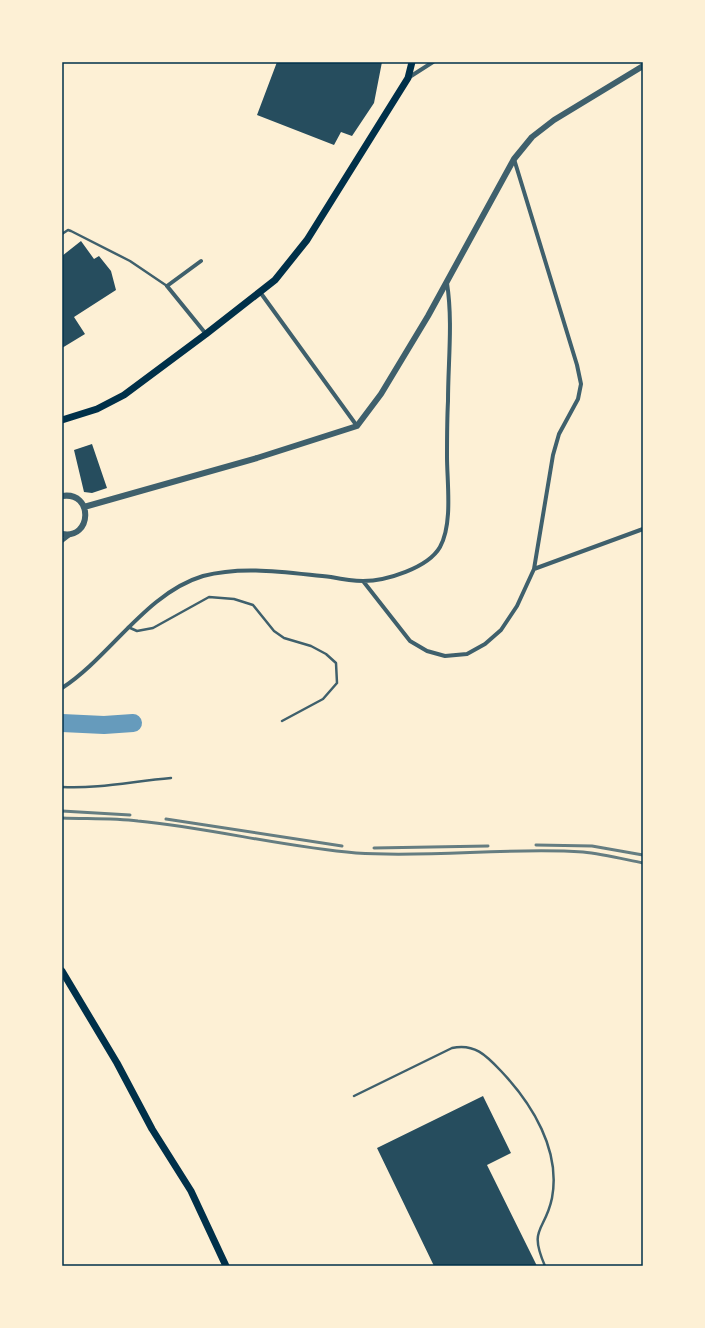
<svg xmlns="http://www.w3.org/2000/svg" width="705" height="1328" font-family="'Alegreya Sans',sans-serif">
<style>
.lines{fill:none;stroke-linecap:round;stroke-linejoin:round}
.river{stroke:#669bbc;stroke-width:18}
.building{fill:#264d5e}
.service{stroke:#3f606c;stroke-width:2.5}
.minor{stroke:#3f606c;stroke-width:4}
.tertiary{stroke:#3f606c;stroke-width:6}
.secondary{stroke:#003049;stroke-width:7}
.rail{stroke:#657d81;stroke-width:3}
.neatline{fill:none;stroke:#003049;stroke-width:1.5}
</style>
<rect width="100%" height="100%" fill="#fdf0d5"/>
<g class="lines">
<path class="river" d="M62,723L104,725L133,723"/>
</g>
<path class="building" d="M277,62H382L374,103L352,136L341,132L334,145L257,115Z
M81,241L94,259L99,256L111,271L116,290L74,317L85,334L62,348V256Z
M92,444L107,488L92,493L84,492L74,450Z
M483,1096L511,1153L487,1165L537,1266H434L377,1148Z"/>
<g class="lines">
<path class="service" d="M62,234L68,230L71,231L130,261L167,286
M128,627L137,631L153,628L209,597L234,599L253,605L274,631L284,638L311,646L326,654L336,663L337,683L323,699L282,721
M62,787C98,789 134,781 171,778
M354,1096L452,1048C474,1043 486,1055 501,1071C532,1104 561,1150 552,1198C545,1232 528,1227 545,1266"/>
<path class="minor" d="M408,78L433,62
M201,261L167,286L206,334
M260,292L357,426
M62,541L71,534
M534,569L643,529
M363,581L410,641L427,651L445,656L467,654L485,644L501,630L517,606L534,569L553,455L559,434L578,399L581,384L577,365L514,159
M62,688C110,657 146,593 203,576C244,565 289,573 331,577C341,579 352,581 363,581C386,581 428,568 440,547C453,524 447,482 447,457C447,438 447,420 448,401C448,362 453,322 447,283"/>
<path class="tertiary" d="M62,496C94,491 92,540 62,534
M84,507L257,458L357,426L381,394L428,316L514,159L532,137L554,120L643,66"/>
<path class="secondary" d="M62,420L97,409L124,395L206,334L275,280L307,240L408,78L412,62
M62,971L117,1063L152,1129L191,1191L226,1266"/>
<path class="rail" d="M62,811L130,815
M62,818C87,819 113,818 138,821C211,828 283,847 356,853C432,858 508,847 583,852C603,854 623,859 643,863
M166,819L342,846
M536,845L592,846L643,855
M374,848L488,846"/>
</g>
<rect width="705" height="1328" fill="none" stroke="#fdf0d5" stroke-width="126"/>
<rect x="63" y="63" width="579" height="1202" class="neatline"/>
</svg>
